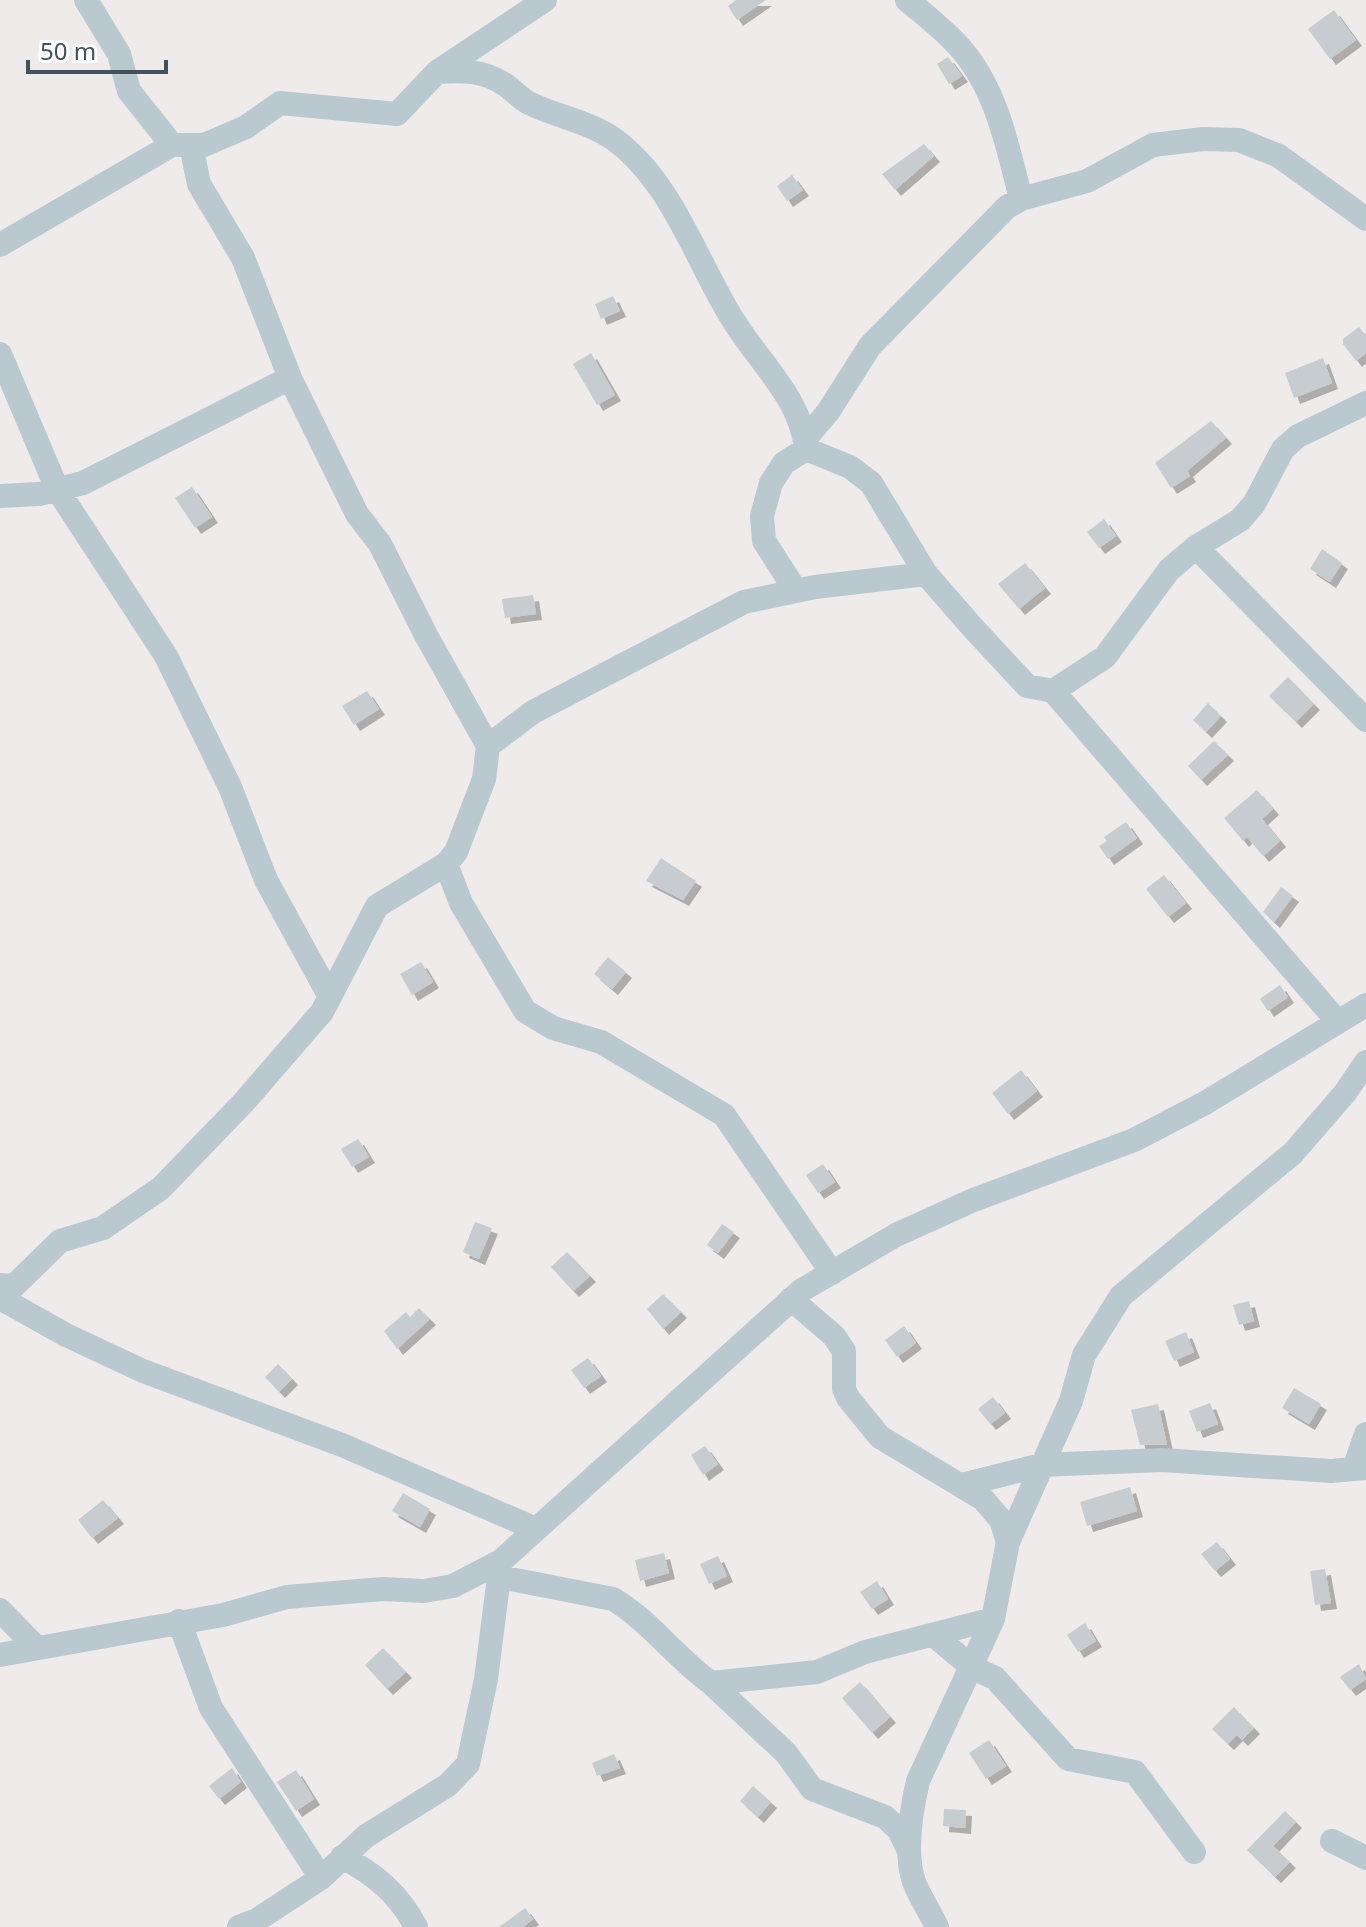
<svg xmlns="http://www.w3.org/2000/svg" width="1366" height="1927" font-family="'Noto Sans',sans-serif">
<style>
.building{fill:#c7ccd1;filter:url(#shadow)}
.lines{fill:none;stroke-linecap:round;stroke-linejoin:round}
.minor{stroke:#bac8d0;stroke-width:24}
</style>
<defs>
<filter id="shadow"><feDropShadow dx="6" dy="6" stdDeviation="0" flood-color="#0004"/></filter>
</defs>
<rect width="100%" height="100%" fill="#efebeb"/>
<path class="building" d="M736,0H766L737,20L728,6Z
M1334,10L1356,40L1330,59L1308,29Z
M948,57L962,76L949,84L937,64Z
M924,144L934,156L895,190L882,174Z
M792,175L803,190L787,201L777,186Z
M613,296L620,311L601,319L595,304Z
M1359,327L1366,336V353L1356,361L1343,344V339Z
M591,353L615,395L597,405L573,364Z
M1323,358L1332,383L1294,398L1285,373Z
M1211,421L1226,438L1187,471L1190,476L1171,488L1155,463Z
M192,487L212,517L195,528L175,498Z
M1104,519L1116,536L1099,548L1087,532Z
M1322,549L1342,563L1330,582L1310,569Z
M1025,563L1045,588L1019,609L998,584Z
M533,595L536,614L505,618L502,599Z
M1288,677L1314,704L1296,722L1269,696Z
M367,691L379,709L354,725L342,706Z
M1208,703L1221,716L1206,732L1193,720Z
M1214,741L1228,755L1201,780L1188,766Z
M1257,790L1273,809L1262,819L1280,841L1263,856L1247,837L1243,841L1224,818Z
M1126,822L1137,838L1108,859L1099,846L1107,841L1104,837Z
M661,858L696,881L683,900L646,881Z
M1164,875L1186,903L1168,917L1146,889Z
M1281,887L1293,896L1274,922L1263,912Z
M608,957L626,972L612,989L594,974Z
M421,962L433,982L412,995L400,974Z
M1280,985L1288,997L1268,1011L1260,999Z
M1021,1070L1037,1091L1008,1114L992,1093Z
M358,1139L369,1157L352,1167L341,1149Z
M823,1164L835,1182L818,1193L806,1175Z
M475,1222L492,1228L479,1259L463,1252Z
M722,1224L734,1232L718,1253L707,1245Z
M567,1252L590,1276L573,1291L551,1267Z
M663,1294L681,1312L663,1329L647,1309Z
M1249,1301L1254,1321L1239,1325L1233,1305Z
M419,1308L430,1319L397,1349L384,1331L406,1312L410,1317Z
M904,1326L916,1343L897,1357L885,1340Z
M1186,1332L1194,1352L1174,1361L1165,1341Z
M588,1358L601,1376L584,1388L571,1370Z
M278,1364L292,1379L279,1392L265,1377Z
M1294,1388L1321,1404L1309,1424L1282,1408Z
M993,1397L1005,1413L990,1424L978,1409Z
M1210,1403L1218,1424L1197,1432L1189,1411Z
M1158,1404L1167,1445H1140L1131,1410Z
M705,1446L718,1464L703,1475L691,1455Z
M1130,1487L1137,1511L1087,1526L1080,1502Z
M403,1493L430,1509L420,1527L392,1511Z
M103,1500L118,1518L92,1538L78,1520Z
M1217,1542L1230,1559L1215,1571L1201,1554Z
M664,1553L669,1573L640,1581L635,1560Z
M718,1556L727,1576L709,1584L700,1564Z
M1325,1569L1331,1603L1315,1605L1310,1571Z
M877,1581L888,1599L872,1609L860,1592Z
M1085,1623L1096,1641L1078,1652L1067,1635Z
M383,1648L406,1672L387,1689L365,1665Z
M1359,1664L1366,1679L1350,1690L1340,1677Z
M860,1682L890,1717L872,1733L842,1698Z
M1234,1707L1254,1728L1242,1740L1237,1735L1228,1744L1212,1729Z
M989,1740L1006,1766L986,1779L969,1753Z
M614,1754L620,1768L597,1776L592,1763Z
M232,1768L241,1782L219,1799L209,1786Z
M296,1770L314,1799L296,1811L277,1782Z
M753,1786L771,1802L758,1817L740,1801Z
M944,1809L966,1810L965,1828L943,1826Z
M1285,1811L1296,1822L1273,1846L1290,1862L1275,1877L1247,1850Z
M525,1908L533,1919L523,1927H499Z"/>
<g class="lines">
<path class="minor" d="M86,0L119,54L129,91L172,145H204L246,127L280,103L397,114L437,72L545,0
M907,0C926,16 946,31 962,50C997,91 1008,148 1021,199
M437,72C462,70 485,70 507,86C515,92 522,100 531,104C558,117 590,122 615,140C674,184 697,264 735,323C761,364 801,399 806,449L850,467L871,483L926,574L974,629L1027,686L1053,691L1338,1022
M0,245L172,145
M0,354L57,489L166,656L230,787L266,880L330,997
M290,378L357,514L380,544L427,637L488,746
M805,439L828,412L870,346L1007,207L1021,199L1087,181L1153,145L1203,139L1239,140L1279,156L1366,219
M0,496L39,494L83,483L290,378L243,258L199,184L191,145
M1196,547L1366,720
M796,591L764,541L762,516L771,483L784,463L806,449
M1053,691L1105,657L1169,570L1196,547L1240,520L1254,504L1283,449L1298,436L1366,403
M446,864L461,903L525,1011L553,1028L601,1042L724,1115L832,1273
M0,1285L14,1286L60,1241L103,1228L161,1188L243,1103L322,1012L377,906L446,864L456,852L484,779L488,746L533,712L744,602L815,587L926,574
M0,1298L66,1335L143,1371L342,1445L536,1529
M791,1299L834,1336L844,1351V1389L848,1398L880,1437L983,1499L1001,1520L1008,1542L993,1619L918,1781C911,1811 904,1852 914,1882C920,1897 930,1912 937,1927
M1354,1469L1366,1434
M962,1485L1041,1465L1162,1460L1331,1471L1366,1468
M1008,1542L1071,1401L1084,1355L1121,1296L1293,1153L1345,1093L1366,1062
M500,1577L613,1599C650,1621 676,1658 711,1683L817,1672L865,1652L993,1619
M0,1610L36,1647
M179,1621L211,1708L321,1878
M936,1637L973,1668L995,1678L1068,1759L1135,1772L1194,1852
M0,1655L223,1615L287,1597L383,1589L424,1591L453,1586L501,1561L802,1290L896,1235L971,1201L1134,1140L1205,1103L1366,1005
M711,1683L786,1753L812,1789L885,1817L899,1830L909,1851
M1332,1841L1366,1858
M342,1857C375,1874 399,1894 416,1927
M239,1927L257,1920L321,1878L366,1836L448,1785L468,1764L486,1679L501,1561"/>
</g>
<path d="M28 60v12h138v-12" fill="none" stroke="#42515b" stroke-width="4"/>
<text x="40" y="60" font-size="24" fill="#42515b" stroke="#ffffff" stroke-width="6" paint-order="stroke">50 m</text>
</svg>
